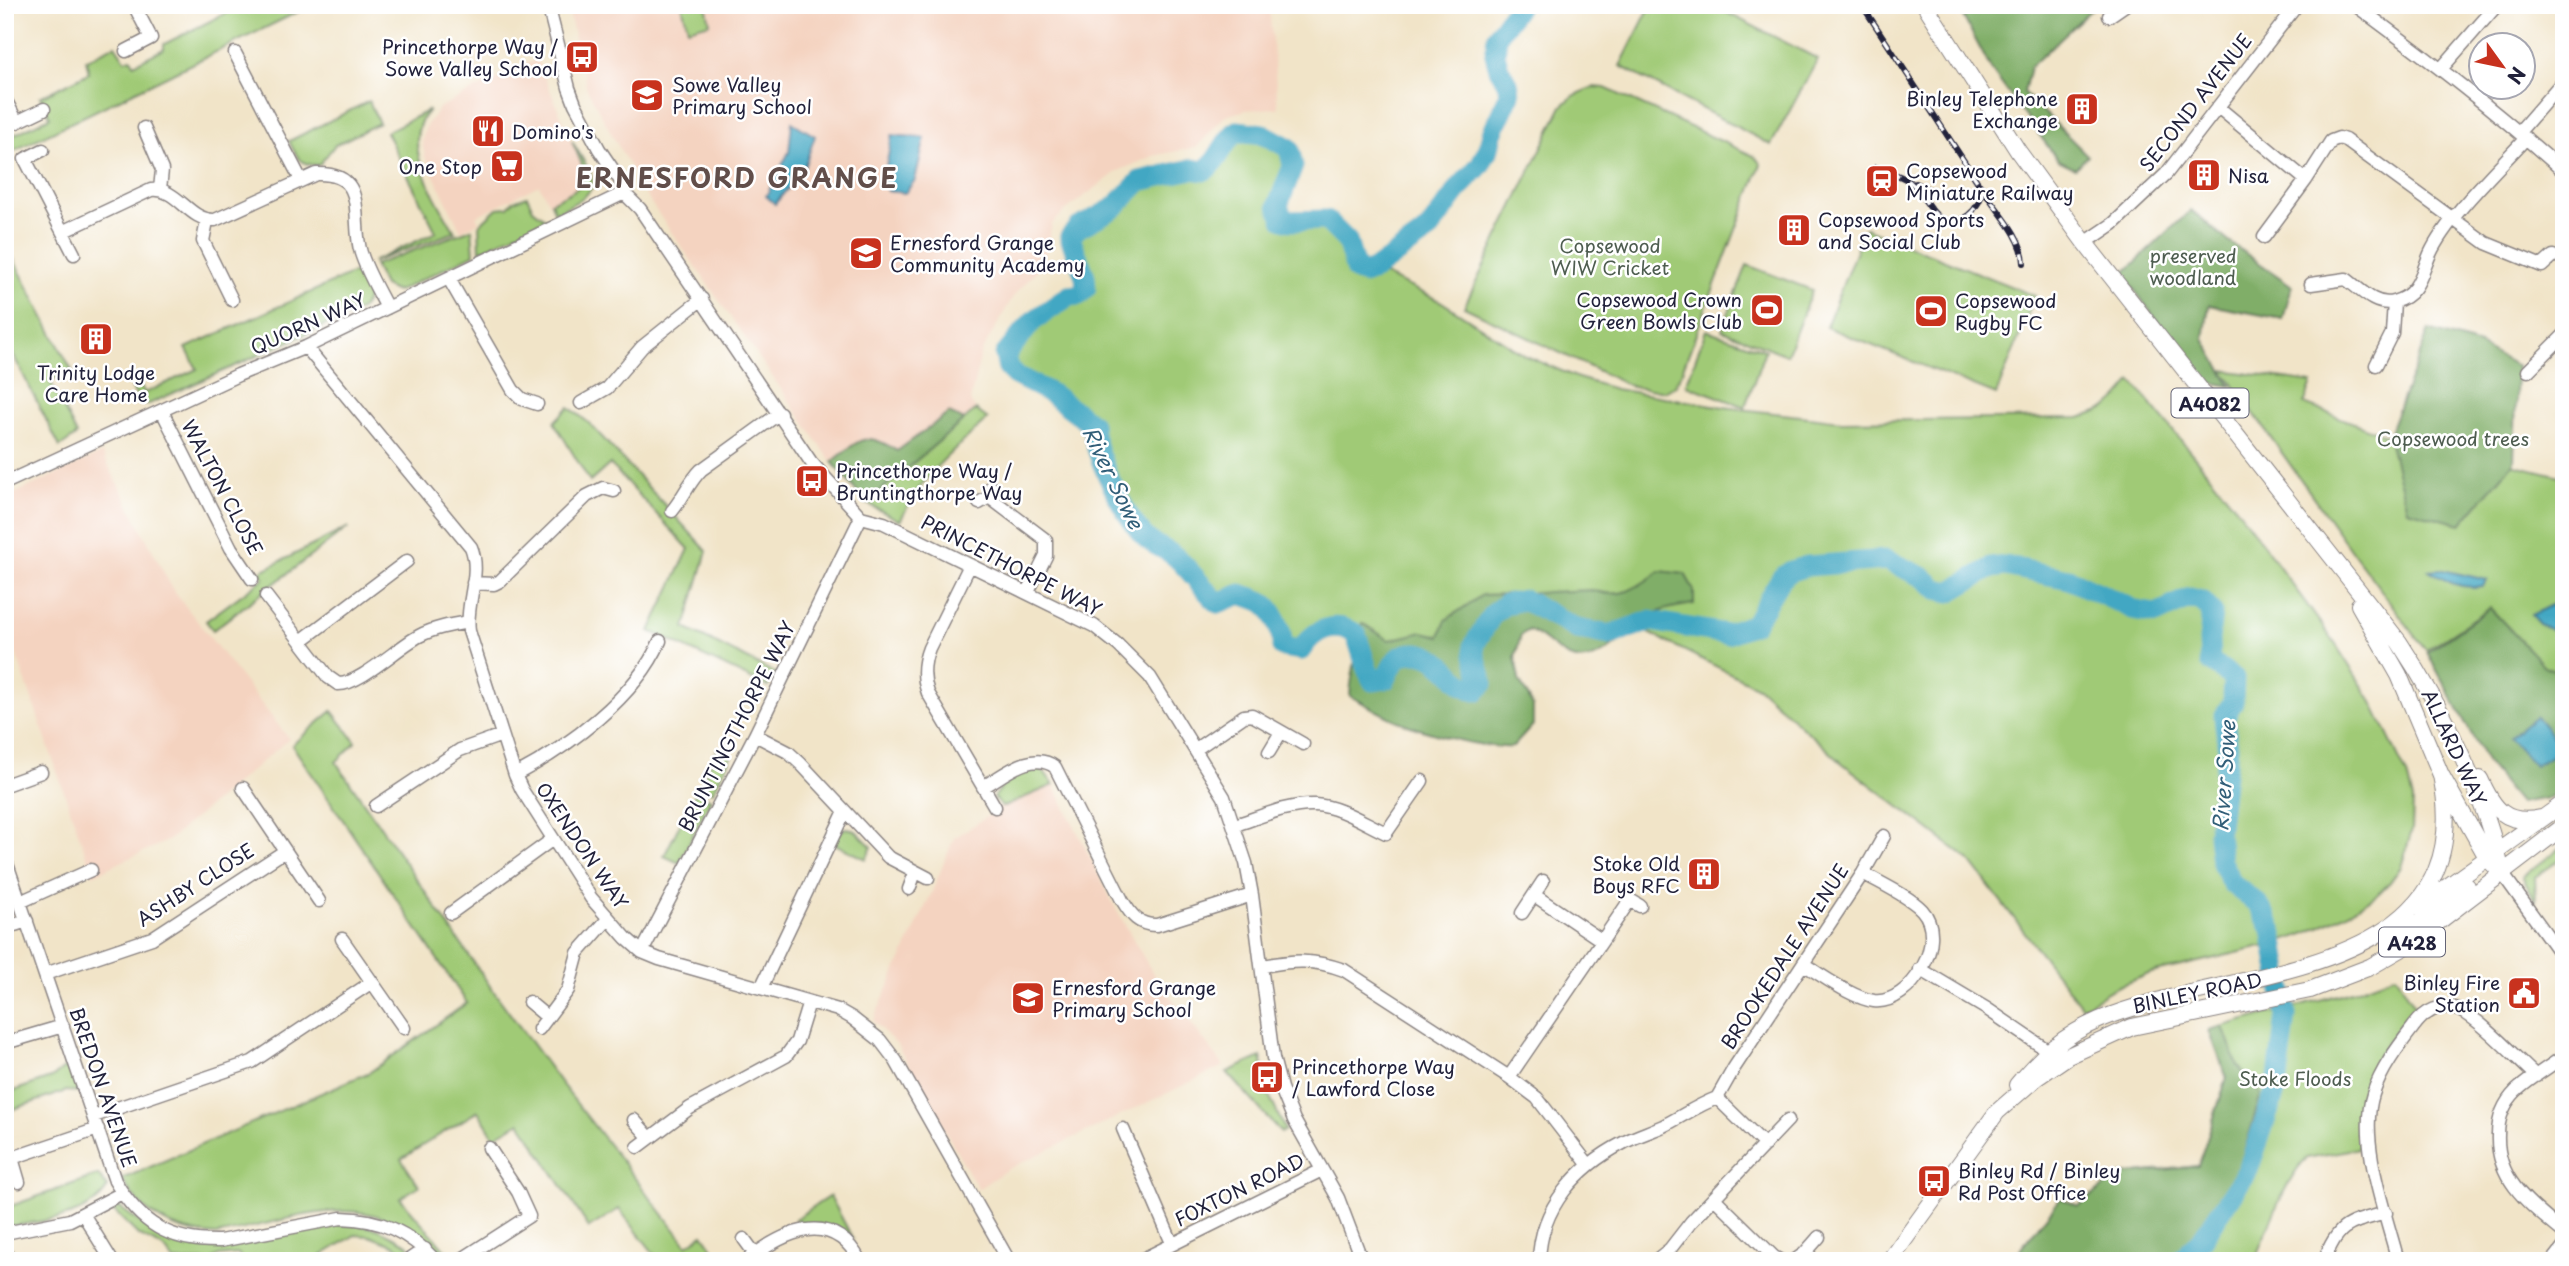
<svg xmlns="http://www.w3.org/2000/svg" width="2569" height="1266" font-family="'Playpen Sans',sans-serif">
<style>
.built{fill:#f4d3c0}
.green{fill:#a0ca76;stroke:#617658;stroke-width:2}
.forest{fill:#80ae67;stroke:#516851;stroke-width:2}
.water{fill:#43a7c3;stroke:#32647f;stroke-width:2}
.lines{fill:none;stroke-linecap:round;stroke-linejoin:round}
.river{stroke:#43a7c3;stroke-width:21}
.minor-casing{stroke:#8a8382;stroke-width:15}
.major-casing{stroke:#8a8382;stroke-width:18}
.minor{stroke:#fff;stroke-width:12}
.major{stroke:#fff;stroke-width:16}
.rail-casing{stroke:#22223b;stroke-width:6}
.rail{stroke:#fff;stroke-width:3.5;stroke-dasharray:10;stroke-linecap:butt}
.labels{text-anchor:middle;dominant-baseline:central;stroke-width:5;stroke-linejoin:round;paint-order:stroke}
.shield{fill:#fff;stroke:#646476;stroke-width:2}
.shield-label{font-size:18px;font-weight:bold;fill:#22223b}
.poi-label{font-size:19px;fill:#22223b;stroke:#fff;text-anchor:start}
.street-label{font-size:19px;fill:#22223b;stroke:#fff}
.park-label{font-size:19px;fill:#4e5d50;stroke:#fff}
.water-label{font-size:21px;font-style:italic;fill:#315e78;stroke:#fff}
.district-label{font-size:26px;font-weight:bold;letter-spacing:2px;fill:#614e4a;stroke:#fff}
</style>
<rect width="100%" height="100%" fill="#fff"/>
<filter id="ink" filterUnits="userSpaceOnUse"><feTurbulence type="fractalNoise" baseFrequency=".0143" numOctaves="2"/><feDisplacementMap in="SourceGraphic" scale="14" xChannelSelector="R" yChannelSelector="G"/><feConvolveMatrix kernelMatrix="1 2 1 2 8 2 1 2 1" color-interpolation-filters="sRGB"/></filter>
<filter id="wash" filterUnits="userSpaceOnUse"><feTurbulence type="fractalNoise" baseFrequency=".00686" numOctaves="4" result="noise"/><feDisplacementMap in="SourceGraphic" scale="28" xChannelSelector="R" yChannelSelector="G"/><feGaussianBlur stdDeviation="1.57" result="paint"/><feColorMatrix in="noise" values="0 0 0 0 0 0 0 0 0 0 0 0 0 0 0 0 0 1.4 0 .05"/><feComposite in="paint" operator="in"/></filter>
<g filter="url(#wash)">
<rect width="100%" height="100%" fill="#f1e4c8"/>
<path class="built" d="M567,5H1269L1278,108L1246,110L1225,116L1197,147L1153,156L1118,171L1066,210L1052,224L1044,262L1013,297L981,353L970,401L976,410L866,503L836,468L644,193L587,89Z
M537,59L585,173V180L580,188L549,203L539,185L476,216L479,222L461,231L425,157L422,140L426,126L440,107Z
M102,453L173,590L289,739L169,840L93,875L5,622V498Z
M1054,785L1117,911L1154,975L1224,1066L1006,1170L978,1189L897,1045L873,1021L931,894L954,838L1002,807Z"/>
<path class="green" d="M242,5H312L5,155V139L50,117L40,97L89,73L86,60L115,45L125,60L131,58L134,64L164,49V44Z
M682,5H706L710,23L688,29Z
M1651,5H1712L1818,59L1771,145L1620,66Z
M1593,87L1605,88L1754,156L1761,164L1680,376L1675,386L1665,391L1632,387L1464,307L1562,106L1573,96Z
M369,101L379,123L335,145L319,165C300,166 296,156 289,141Z
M429,110C397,142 437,201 455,232L372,262L436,232L386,132Z
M1237,131L1263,134L1289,148L1293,166L1278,205L1282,219L1290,221L1326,220L1347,241L1356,271L1364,274L1374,270L1440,301L1526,356L1578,378L1615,389L1724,407L1842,421L2080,418C2108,410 2114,404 2132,381L2236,507L2334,642L2370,698L2407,775L2413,800L2412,830L2401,867L2390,882L2378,894L2347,913L2307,933L2275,944L2151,973L2114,988L2082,1007L1970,861L1841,762L1758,687L1635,626L1610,635L1524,601L1475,645L1362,651C1361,647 1360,639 1357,635C1342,613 1310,635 1301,650L1282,647C1283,633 1275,611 1264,603C1258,599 1248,597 1241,594L1218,603C1204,589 1192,573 1178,559C1169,550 1156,547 1147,539C1126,519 1093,452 1092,424L1052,394L1015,375L1008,368L1005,355L1033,321L1069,296L1079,295L1086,288L1085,276L1070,237L1078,228L1113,209L1140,181L1192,169L1203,171C1220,162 1221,144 1237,131Z
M572,141C598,186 606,188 555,213L551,202C594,181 589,183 572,141Z
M527,196L533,209L546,219L480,251L479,225L497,208L508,207L513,201Z
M1865,228L2035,296L1996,395L1826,327Z
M472,229L474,254L401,290L394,291L384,286L374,265Z
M5,243L72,371L50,381L77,435L60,447L5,339Z
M1747,265L1812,290L1787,355L1722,330Z
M360,270C365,284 374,298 360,310L149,404L145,405L138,399L132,388L141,387L145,393L197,369L186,348Z
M1706,330L1765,350L1745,407L1686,385Z
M2223,370L2312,383L2304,404L2388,436L2408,510L2461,524L2512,464L2564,477V674L2544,667L2490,608L2426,650L2353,553Z
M569,407L590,424L707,551L685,628L775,673L768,687L650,631L689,549L610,464L590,482L554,422Z
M976,410L988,419C950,453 923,474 900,521L866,503Z
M349,527L213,630L206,621L264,578L259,572Z
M332,711L356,742L336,762L492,989L560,1082L687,1245L703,1234L722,1261H660L619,1209L589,1228L520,1122L494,1137L478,1111L401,1159L419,1186L400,1198L450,1255L445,1259C370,1182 307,1217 216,1235C175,1233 142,1215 122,1179L370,1072L467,1003L292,745Z
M717,750L731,756L713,792L700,786Z
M1037,768L1045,773L1054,785L1002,807L994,797C1003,782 1020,771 1037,768Z
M696,792L711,799L679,863L664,856Z
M848,828L856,831L872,847L866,859L833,843L843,829Z
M2564,845V857L2535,877L2536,902L2522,877Z
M2396,975L2415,1006C2375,1055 2355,1082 2359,1148L2307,1158C2286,1176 2266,1234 2254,1261H2011L2061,1198L2078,1206L2120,1175L2198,1166L2227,1078L2209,1030L2356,990Z
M1261,1057L1269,1095L1285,1130L1281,1133L1227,1072Z
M69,1064L79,1092L66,1091L5,1112V1094L53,1077Z
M98,1175L108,1187C89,1220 39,1221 5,1227V1208Z
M830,1196L852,1237C835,1227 819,1222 799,1223L795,1219Z
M119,1207C156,1233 164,1245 213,1247L324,1225H360L378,1229L408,1244L410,1249L407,1254L396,1246L370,1236L355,1235L313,1261H242L239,1254L219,1256L211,1261H174L164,1248L138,1235L113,1210Z"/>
<path class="forest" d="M1957,5H2096L2030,67L2024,92L2088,156L2075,168L2058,160L1992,71Z
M2191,210L2228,241L2292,286L2283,319L2209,305L2204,339L2231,386L2201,381L2123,274Z
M2429,330L2479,345L2517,366L2514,462L2461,524L2407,510L2388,436Z
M949,413L964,420L866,503L832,462C860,440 864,429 897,451Z
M1660,571L1685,574L1694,590V604C1683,606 1671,607 1661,611C1634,621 1606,665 1576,659C1559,656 1545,637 1529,630L1521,635L1515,657L1519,680L1533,706V725L1513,747C1484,749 1426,733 1398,721C1382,715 1366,704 1350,696C1351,671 1359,648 1362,623L1389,640L1423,632L1440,636L1446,620L1482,595L1592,590C1622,600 1636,588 1660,571Z
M2490,608L2544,666L2564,674V785L2549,798L2519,803L2488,765L2427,652Z
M2223,1027L2238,1066L2261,1094L2239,1170L2196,1238L2171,1261H2011L2061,1198L2078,1206L2120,1175L2198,1166L2227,1078L2209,1030Z"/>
<path class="water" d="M792,122L815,136L803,170L775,204L766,196L789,152Z
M892,135L925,138L915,180L905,193L887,191L883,183Z
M2438,569L2487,580L2483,586C2462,590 2446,582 2429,570Z
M2561,600L2564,601V625L2556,632L2539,624L2531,615Z
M2536,716L2562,748L2535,766L2509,738Z"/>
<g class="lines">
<path class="river" d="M1519,5L1497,36L1495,54L1499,69L1508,83L1510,94L1492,133L1489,148L1480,165L1461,186L1428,231L1374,270L1364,274L1356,271L1347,241L1326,220L1290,221L1283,219L1278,205L1293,166L1289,148L1263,134L1237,131C1221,144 1220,162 1203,171L1192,169L1140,181L1114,208L1078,228L1070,237L1085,276L1086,288L1079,295L1069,296L1033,321L1005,355L1008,368L1015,375L1052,394L1092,424C1093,452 1126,519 1147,539C1156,547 1169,550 1178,559C1192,573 1204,589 1218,603L1241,594C1248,597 1258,599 1264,603C1275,611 1283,633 1282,647L1301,650C1314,629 1335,620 1356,634L1367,669L1373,681L1386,679C1394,663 1396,652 1417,653C1444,655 1453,684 1476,691L1483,684L1475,655L1474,645L1492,615L1505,604L1524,600L1577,629L1610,635L1650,621L1727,634L1754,624L1781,578L1791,571L1807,566L1886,560L1923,577L1937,589L1950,592L1991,568L2005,566L2069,579L2137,611L2156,614L2190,598L2202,601L2212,612L2209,640L2210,661L2234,678L2233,702L2224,717L2228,747L2218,834L2221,861L2232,884L2258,904L2272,929L2286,1015L2277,1086L2248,1170L2201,1241L2179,1261"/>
</g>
</g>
<g filter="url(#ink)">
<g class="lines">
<g class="minor-casing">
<path id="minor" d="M548,5L569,88L575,104L599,149L620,180L624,193L640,209L811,462L861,517L884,523L1094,626L1118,645L1150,677L1224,797L1246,863L1252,895L1273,1058L1281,1088L1294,1120L1338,1198L1362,1261
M2355,5C2427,58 2498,112 2564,172
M2539,5L2540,6
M2109,16L2125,5
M126,51L151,38L134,5
M235,53L301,180
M2441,69L2497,5
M5,99L17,122L44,109
M2218,107L2306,180L2331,141L2339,138L2345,140L2486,243L2542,266L2553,256
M144,128L162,170L160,189
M2519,132L2564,80
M43,150L25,159L74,254
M207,221L203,241L232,300
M64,231L151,190C178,187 188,221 215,220L316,174C371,172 350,220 361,253C367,272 378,290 387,308
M2264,237L2306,180
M2085,243L2113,224L2166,174L2297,5
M449,279L513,390L522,399L537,404
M2311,284L2346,279C2359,288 2375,307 2393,302C2418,296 2421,275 2430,254C2447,217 2498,169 2526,138
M306,347L471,547C482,574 465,603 469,631L515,775L522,790L591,898L626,938L642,952L659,959L838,1010L852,1018L880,1040L896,1061L1009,1261
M2376,365L2392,333L2394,302
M2528,371L2564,335
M581,403L607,388L642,347L702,299
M162,411L231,548L252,579
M5,483L238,375L306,347L624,193
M989,497L1046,540V556L1028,592
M979,503L989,497L991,487
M672,511C683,498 689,482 701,470L780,413
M970,565L929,648C923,663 922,677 928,693L995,807
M473,583L494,584L500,581L587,496L603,488L614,491
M266,596L328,677L338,684C359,685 398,647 419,636C434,628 451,625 468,622
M301,641L407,561
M755,735L788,752L801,764L888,857L928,878
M1196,749L1244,716L1252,715L1303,744
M1269,752L1281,732
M515,775C568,747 636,697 660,641
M5,785L41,772
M983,787C1004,775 1032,750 1055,767L1122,900C1131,915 1139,926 1157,925L1252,895
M243,788L319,901
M376,806L460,750L502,735
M1235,825C1260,817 1288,804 1315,805C1339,806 1364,823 1386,833L1422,781
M5,858L115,1181C140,1224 170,1242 220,1241L341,1218C381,1219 409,1232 436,1261
M2502,873L2564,959
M909,889L915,873
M1534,895L1601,940
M20,902L91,870
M451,913L553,839
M1522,913L1543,881
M5,928L27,921
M342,939L404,1028
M642,952L755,735L861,517
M1803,964C1822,975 1852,998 1874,1001C1911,1005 1949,940 1922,910C1909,896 1880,883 1863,873
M1263,966C1295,960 1313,959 1344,970L1509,1077L1537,1098L1588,1164
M1920,969L1987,1009L2047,1050V1060
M45,974L152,938L285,851
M761,988L844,813
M529,1002L547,1017
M539,1029L568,990L578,953L608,919
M5,1043L63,1026
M2564,1056C2548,1068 2530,1078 2516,1091C2504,1103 2498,1119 2498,1135C2496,1181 2532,1206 2564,1233
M1509,1077L1630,900L1640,906
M1717,1098L1734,1068L1863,873L1884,836
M1717,1098L1765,1145
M94,1116L252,1062L372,982
M634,1120L649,1137
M1123,1129L1172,1243
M638,1147L690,1108L786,1056L797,1041L809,1002
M19,1182L12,1158L98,1129
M1714,1198L1774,1257L1781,1261
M83,1214L112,1261
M5,1233L70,1220L122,1193
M744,1239L755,1254
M5,1251L11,1261
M407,1261L425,1249
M459,1261L529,1216L518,1192L489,1148
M746,1261C782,1233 831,1207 860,1261
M1139,1261L1322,1170
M1539,1261C1540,1207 1577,1167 1623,1143C1636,1136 1650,1132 1663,1126C1681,1117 1698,1105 1717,1098
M1655,1261L1670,1249L1691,1222L1788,1120
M1794,1261L1804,1254L1819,1237
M2324,1261C2338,1223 2349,1223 2386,1213
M2398,1261C2386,1214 2358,1141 2373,1094C2381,1069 2398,1047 2414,1026C2425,1011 2441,1002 2460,1010C2481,1020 2517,1059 2536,1076
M2553,1261L2564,1247"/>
</g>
<g class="major-casing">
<path id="major" d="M1925,5L2018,151L2085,243L2399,642C2443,708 2485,796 2502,873
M2359,605L2399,675L2441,775L2488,859L2502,873
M2480,779C2493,808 2505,826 2541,818
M2419,907L2564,803
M2388,935C2417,930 2444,904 2467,886
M2017,1085C2042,1055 2064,1035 2099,1020C2225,966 2484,983 2441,775
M1889,1261L1997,1112L2036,1078L2068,1056L2132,1027L2310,990L2370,967L2408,945L2564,826"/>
</g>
<use href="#minor" class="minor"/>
<use href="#major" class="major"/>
<g class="rail-casing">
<path id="rail" d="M1862,5L1977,181L1982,195C1978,206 1972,214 1962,219C1935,232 1927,196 1910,182C1901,175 1886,171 1876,167
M1915,183L1938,193
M1980,185C1995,209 2023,235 2024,263"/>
</g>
<use href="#rail" class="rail"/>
</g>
</g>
<defs>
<g id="bus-square" transform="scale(1.75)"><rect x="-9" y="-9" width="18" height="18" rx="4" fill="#c8321e" stroke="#fff"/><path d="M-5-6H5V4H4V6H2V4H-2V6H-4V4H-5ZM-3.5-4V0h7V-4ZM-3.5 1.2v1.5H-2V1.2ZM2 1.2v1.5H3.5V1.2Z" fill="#fff"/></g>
<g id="school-square" transform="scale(1.75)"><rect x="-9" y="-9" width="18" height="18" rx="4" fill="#c8321e" stroke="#fff"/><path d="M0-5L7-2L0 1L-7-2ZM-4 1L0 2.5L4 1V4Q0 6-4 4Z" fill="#fff"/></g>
<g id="building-square" transform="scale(1.75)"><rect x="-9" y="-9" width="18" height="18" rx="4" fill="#c8321e" stroke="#fff"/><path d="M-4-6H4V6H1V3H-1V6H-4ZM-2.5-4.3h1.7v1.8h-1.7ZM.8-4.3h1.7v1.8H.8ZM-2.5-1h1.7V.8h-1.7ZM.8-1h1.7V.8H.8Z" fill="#fff"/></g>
<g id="restaurant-square" transform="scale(1.75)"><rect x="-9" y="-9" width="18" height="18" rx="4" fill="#c8321e" stroke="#fff"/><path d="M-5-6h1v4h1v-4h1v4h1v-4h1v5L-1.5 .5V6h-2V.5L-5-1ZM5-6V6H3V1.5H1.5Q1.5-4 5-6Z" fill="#fff"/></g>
<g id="supermarket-square" transform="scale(1.75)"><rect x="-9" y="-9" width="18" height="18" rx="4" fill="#c8321e" stroke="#fff"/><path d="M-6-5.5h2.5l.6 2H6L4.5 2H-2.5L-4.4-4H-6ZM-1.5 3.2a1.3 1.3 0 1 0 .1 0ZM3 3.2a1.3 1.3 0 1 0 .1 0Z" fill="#fff"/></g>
<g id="station-square" transform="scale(1.75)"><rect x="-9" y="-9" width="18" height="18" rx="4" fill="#c8321e" stroke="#fff"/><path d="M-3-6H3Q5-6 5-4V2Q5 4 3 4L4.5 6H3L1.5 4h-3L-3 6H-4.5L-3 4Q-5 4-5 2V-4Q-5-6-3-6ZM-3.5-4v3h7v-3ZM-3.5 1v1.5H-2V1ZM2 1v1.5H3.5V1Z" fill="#fff"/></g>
<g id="stadium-square" transform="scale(1.75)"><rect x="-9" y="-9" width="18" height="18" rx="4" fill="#c8321e" stroke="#fff"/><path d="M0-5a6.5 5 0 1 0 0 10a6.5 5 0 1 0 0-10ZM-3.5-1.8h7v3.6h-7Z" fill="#fff"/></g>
<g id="civic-square" transform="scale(1.75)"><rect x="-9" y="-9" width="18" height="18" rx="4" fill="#c8321e" stroke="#fff"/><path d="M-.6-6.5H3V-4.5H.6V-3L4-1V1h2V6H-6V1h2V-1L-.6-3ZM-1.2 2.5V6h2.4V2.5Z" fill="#fff"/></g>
</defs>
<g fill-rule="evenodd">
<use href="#bus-square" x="582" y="57"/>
<use href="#school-square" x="647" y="95"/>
<use href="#building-square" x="2082" y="109"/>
<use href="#restaurant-square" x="488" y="131"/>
<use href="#supermarket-square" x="507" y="166"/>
<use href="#building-square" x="2204" y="175"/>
<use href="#station-square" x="1882" y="181"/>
<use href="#building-square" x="1794" y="230"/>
<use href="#school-square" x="866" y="253"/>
<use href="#stadium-square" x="1767" y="310"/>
<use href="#stadium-square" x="1931" y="311"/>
<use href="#building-square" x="96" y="339"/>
<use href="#bus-square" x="812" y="481"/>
<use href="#building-square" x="1704" y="874"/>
<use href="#civic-square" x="2524" y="993"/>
<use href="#school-square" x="1028" y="998"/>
<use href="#bus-square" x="1267" y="1077"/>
<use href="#bus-square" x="1934" y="1181"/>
</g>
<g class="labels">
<g class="shield">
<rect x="2171.5" y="388.5" width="77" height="29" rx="5"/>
<rect x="2379" y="927.5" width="66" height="29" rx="5"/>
</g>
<g class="shield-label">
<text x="2210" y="403">A4082</text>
<text x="2412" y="942">A428</text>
</g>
<g class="poi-label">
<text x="558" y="46" text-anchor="end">Princethorpe Way /<tspan x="558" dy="22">Sowe Valley School</tspan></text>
<text x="672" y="84">Sowe Valley<tspan x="672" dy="22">Primary School</tspan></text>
<text x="2058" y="98" text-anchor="end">Binley Telephone<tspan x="2058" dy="22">Exchange</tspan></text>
<text x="512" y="131">Domino's</text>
<text x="482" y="166" text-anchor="end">One Stop</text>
<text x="1906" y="170">Copsewood<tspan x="1906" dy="22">Miniature Railway</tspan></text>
<text x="2228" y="175">Nisa</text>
<text x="1818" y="219">Copsewood Sports<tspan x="1818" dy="22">and Social Club</tspan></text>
<text x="890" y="242">Ernesford Grange<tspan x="890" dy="22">Community Academy</tspan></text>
<text x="1742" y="299" text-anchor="end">Copsewood Crown<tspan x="1742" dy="22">Green Bowls Club</tspan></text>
<text x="1955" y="300">Copsewood<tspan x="1955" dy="22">Rugby FC</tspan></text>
<text x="96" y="372" text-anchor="middle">Trinity Lodge<tspan x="96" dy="22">Care Home</tspan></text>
<text x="836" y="470">Princethorpe Way /<tspan x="836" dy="22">Bruntingthorpe Way</tspan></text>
<text x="1680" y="863" text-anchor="end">Stoke Old<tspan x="1680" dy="22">Boys RFC</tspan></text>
<text x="2500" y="982" text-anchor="end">Binley Fire<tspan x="2500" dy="22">Station</tspan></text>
<text x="1052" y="987">Ernesford Grange<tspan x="1052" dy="22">Primary School</tspan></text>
<text x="1292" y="1066">Princethorpe Way<tspan x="1292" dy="22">/ Lawford Close</tspan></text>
<text x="1958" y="1170">Binley Rd / Binley<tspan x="1958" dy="22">Rd Post Office</tspan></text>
</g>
<g class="street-label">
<text transform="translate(2195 102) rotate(-52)">SECOND AVENUE</text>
<text transform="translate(308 323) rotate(-24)">QUORN WAY</text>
<text transform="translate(223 487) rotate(62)">WALTON CLOSE</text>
<text transform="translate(1012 565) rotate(27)">PRINCETHORPE WAY</text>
<text transform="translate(736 726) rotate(-63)">BRUNTINGTHORPE WAY</text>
<text transform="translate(2455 747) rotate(65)">ALLARD WAY</text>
<text transform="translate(583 845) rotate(56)">OXENDON WAY</text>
<text transform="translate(195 884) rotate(-33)">ASHBY CLOSE</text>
<text transform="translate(1784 956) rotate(-57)">BROOKEDALE AVENUE</text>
<text transform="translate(2197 992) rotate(-12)">BINLEY ROAD</text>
<text transform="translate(104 1087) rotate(71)">BREDON AVENUE</text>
<text transform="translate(1239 1189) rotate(-26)">FOXTON ROAD</text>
</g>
<g class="park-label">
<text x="1610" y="245">Copsewood<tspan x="1610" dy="22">WIW Cricket</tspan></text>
<text x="2193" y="255">preserved<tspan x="2193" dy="22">woodland</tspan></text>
<text x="2453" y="438">Copsewood trees</text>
<text x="2295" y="1078">Stoke Floods</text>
</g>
<g class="water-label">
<text transform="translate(1114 477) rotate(64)">River Sowe</text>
<text transform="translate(2223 776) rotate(-86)">River Sowe</text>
</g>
<g class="district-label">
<text x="737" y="177">ERNESFORD GRANGE</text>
</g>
</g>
<rect width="2569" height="1266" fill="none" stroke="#fff" stroke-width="28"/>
<g transform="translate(2502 66) rotate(123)"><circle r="33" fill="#ffffff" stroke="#a7a7b1" stroke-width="2"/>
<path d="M0-5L12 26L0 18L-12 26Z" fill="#c8321e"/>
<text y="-10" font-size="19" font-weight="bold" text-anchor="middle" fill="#22223b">N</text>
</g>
</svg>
